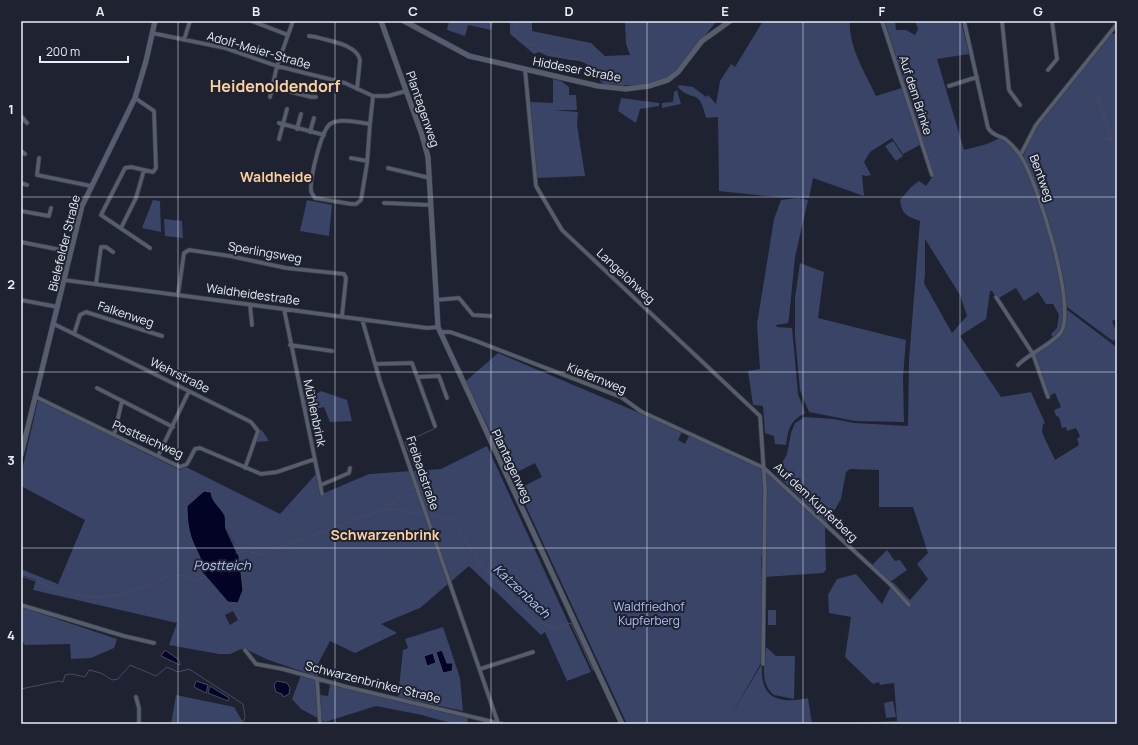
<svg xmlns="http://www.w3.org/2000/svg" width="1138" height="745" font-family="Manrope,sans-serif">
<style>
.green{fill:#394467;fill-rule:evenodd}
.water{fill:#030425;stroke:#484a64}
.lines{fill:none;stroke-linecap:round;stroke-linejoin:round}
.stream{stroke:#484a64;stroke-width:1}
.street-casing{stroke:#3a3e49;stroke-width:5}
.secondary-casing{stroke:#3a3e49;stroke-width:6}
.street{stroke:#575d6d;stroke-width:3.5}
.secondary{stroke:#575d6d;stroke-width:5}
.grid{fill:none;stroke:#e9edf7;stroke-width:1;stroke-opacity:0.55}
.labels{text-anchor:middle;dominant-baseline:central;stroke-width:4;stroke-linejoin:round;paint-order:stroke}
.street-label{font-size:12px;fill:#e9edf7;stroke:#1e2231}
.park-label{font-size:12px;fill:#aec0f6;stroke:#1e2231}
.water-label{font-size:13px;font-style:italic;fill:#b3c5fc;stroke:#1e2231}
.quarter-label{font-size:14px;font-weight:bold;fill:#fcd1a0;stroke:#1e2231}
.district-label{font-size:16px;font-weight:bold;fill:#fcd1a0;stroke:#1e2231}
.neatline{fill:none;stroke:#e9edf7;stroke-width:1.5}
.grid-label{font-size:13px;text-anchor:middle;font-weight:bold;fill:#e9edf7}
</style>
<rect width="100%" height="100%" fill="#1e2231"/>
<path class="green" d="M449,21H493L491,30L468,25L465,36L447,30Z
M494,21H532V31L591,43L605,56L630,55L626,44L625,21H717L669,78L639,86L603,84L585,62L547,56L539,52L534,54L510,34V23Z
M763,21H850C848,46 866,74 876,96L902,88L920,145L903,154L892,138L870,152L864,162L871,175L866,176L862,175L864,196L813,178L809,198L777,197L719,191L718,117L706,118C699,86 691,103 678,87L679,85L693,87L706,97L708,95L716,104L720,81L731,64L735,67Z
M884,21H895L896,30H906L915,35L918,29L915,21H961L969,54L937,59L964,150L987,144L1000,138C1007,144 1015,150 1020,158C1041,196 1057,256 1062,300L1064,301C1063,314 1065,329 1053,337L1051,334L1057,328L1059,315L1053,304H1046L1038,292L1024,301L1016,288L997,299L992,291H990L986,319L960,336L1001,397L1031,392L1045,423L1043,424L1042,431L1044,437L1055,460L1079,445L1077,439L1080,436L1076,428L1067,431L1066,427L1062,428L1059,417L1056,416L1054,410L1061,407L1055,393L1047,397L1034,355C1054,340 1065,336 1066,309L1115,346L1117,345V724H831L897,721L894,683L880,685L879,682L873,684L845,657L851,617L829,613L828,595L837,579L856,574L882,604L893,582L910,600L928,579L917,564L928,553L913,507H879V470L850,469L846,472L841,499L827,523L776,474L787,454L791,433L795,423L805,417L834,419L854,423L908,426L909,360L920,221C907,216 902,215 900,200L911,187L919,181L926,186L933,176ZM925,239L960,295L967,316L952,333L924,283L925,274Z
M1117,32V319L1112,321L1117,333V338L1113,341L1067,307L1051,228L1023,158L1028,142L1037,125L1110,33L1113,34Z
M553,79L561,81L569,87V95H576L577,110H554L578,112L577,125L585,176L536,178L529,102L553,103Z
M677,90L681,104L662,108V103L673,102L674,92Z
M621,98L659,103V106L640,109L636,123L618,111Z
M893,141L903,156L896,161L885,146Z
M798,198L808,200L795,257L789,318L788,323L776,325L777,327L792,328L798,394L805,413C789,422 789,428 786,445L775,444L774,436L765,433L763,406L753,405L748,371L760,369L757,324L774,219L781,200Z
M153,200L160,201L161,232L142,228Z
M307,200L332,205L329,236L300,231Z
M164,219L182,221L183,238L165,236Z
M800,263L824,272L818,318L906,340L903,377L904,422L855,421L809,412L800,390L795,336V298Z
M498,353L708,442L767,471L825,526L826,570L823,573L765,577L766,556L761,557L763,598L761,663L732,714L761,665C763,670 761,675 763,681C767,703 790,702 808,698L812,724H627L518,489L542,477L535,463L511,475L466,381ZM682,432L689,436L685,444L678,440Z
M321,391L347,400L352,421L330,422L324,407L306,411L302,395H315Z
M38,400L180,470L186,467L280,514L316,474L322,494L369,474L441,469L487,446L591,672L567,681L545,632L541,635L469,566L420,608L381,624L397,633L355,653L330,641L318,664V677L266,659L244,648L230,654H219L169,645L177,623L33,590L36,580L21,575V569L58,584L85,520L21,486V475ZM211,499L225,516L226,528L233,542L240,562L243,590L236,602H228L202,572L203,566L190,530L187,506ZM233,611L238,620L230,625L225,615Z
M261,429L269,441L256,442Z
M887,550L895,561L900,560L907,570L890,582L872,565Z
M21,607L117,639L114,648L91,658L71,659L70,644L25,645L21,640Z
M768,610H776V625H768Z
M443,627L460,678L463,711L398,697L403,650L408,648L405,639Z
M766,647L776,656H795L794,699L774,695C760,684 764,664 766,647Z
M301,675L318,680L320,695L328,696L330,684L468,718L467,724H454L422,715L376,706L325,722L301,709L292,699Z
M176,695L234,707L244,724H171Z
M893,701L896,717L886,718L884,703Z"/>
<path class="water" d="M204,491L211,492C212,503 221,507 225,516C226,520 225,525 226,529C228,533 237,554 239,556L243,590L238,603L228,602L202,572C204,560 196,551 192,540C188,529 187,518 187,506Z
M165,650L179,660L180,665L161,656Z
M442,650L447,663H453L452,671L443,673L436,652Z
M433,653L436,663L427,666L424,656Z
M196,681L208,685L206,693L194,687Z
M277,681L287,683L290,688L289,694L283,697L282,694L276,692L274,685Z
M210,686L229,698L228,701L208,693Z"/>
<g class="lines">
<path class="stream" d="M522,21L515,28L514,33L522,42L536,46L541,50H547L552,54L568,59H577L588,64L603,77L624,86
M703,37L713,21
M631,86L651,83
M1097,94L1112,141
M1093,98L1098,100
M1100,137L1117,142
M417,484L420,481L405,442L436,428
M383,510L414,486
M428,515L453,520
M455,524L481,565L536,620L553,629L571,623L593,670
M311,536L383,510L396,509L424,515
M236,553C244,551 252,551 260,555L308,537
M21,576C47,584 73,598 100,597C110,597 125,594 134,591C155,583 174,567 197,581L206,576
M21,689L59,681L63,682L65,675L72,674L85,677L89,670L101,673L112,680L118,679L130,665L156,676L167,667L178,672L189,669L243,704L245,716L244,721H239L238,724"/>
<g class="street-casing">
<path id="street" d="M252,21L288,35
M882,21L932,175
M964,21L988,128C993,136 998,135 1005,139C1010,143 1016,149 1020,155C1037,180 1077,306 1061,332C1053,344 1028,354 1018,365
M1002,21L1009,90L1020,105
M152,33L225,48L277,66L345,83L373,96H388L406,91
M309,36L316,37C328,41 357,44 360,60L357,89
M184,40L190,21
M525,69L536,186L562,230L760,416L765,488L763,664
M1048,70L1057,59L1052,21
M949,86L977,77
M272,87L311,97H316
M270,97L277,66L293,21
M135,98L154,111L156,168L153,172L131,167L125,168L101,215L150,248
M21,116L27,123
M279,123L324,135
M370,124L367,164L361,200L356,204H351L315,198C313,195 311,193 311,190C310,178 321,131 330,124C339,117 360,123 370,124L373,96
M297,129L301,114
M310,132L314,118
M279,139L287,109
M21,151L25,154
M1020,156L1036,125L1117,24
M39,158L37,175L91,186
M351,158L367,161
M388,168L430,178
M21,183L27,185
M384,203L431,205
M21,211L49,216L51,208
M121,228L136,198L144,170
M21,242L71,252
M64,280L427,328L438,327
M96,284L101,247H106L113,252
M178,295L184,253L189,250L230,256L286,268L344,274L346,278L342,316
M996,297L1033,354L1048,397
M21,300L58,307
M436,300L459,298L473,315L490,316
M250,305L252,325
M284,309L322,494
M362,319L380,381L498,723
M54,324L251,422L258,431L245,468
M440,332H450L476,341L621,397L642,412L764,468L890,584L909,605
M74,334L80,315L86,312L162,336
M290,345L332,351
M375,364L412,363L435,426
M417,377L439,376L447,398
M97,388L173,427
M36,397L180,467L187,464L195,449L200,448L261,474L277,472L315,459
M114,435L122,401
M158,456L189,391
M321,485L349,473L350,468
M21,605L124,636L154,643
M245,650L256,664L283,669L347,687L502,724
M480,669L533,652
M317,679L320,724
M136,697L139,708V724"/>
</g>
<g class="secondary-casing">
<path id="secondary" d="M381,21L422,135L428,157L438,327L622,724
M404,21L469,56L598,86L626,89L649,86L668,80L678,72L702,41L730,21
M21,455L82,206L135,98L146,61L155,21"/>
</g>
<use href="#street" class="street"/>
<use href="#secondary" class="secondary"/>
</g>
<path class="grid" d="M178,21V724M335,21V724M491,21V724M647,21V724M803,21V724M960,21V724M21,197H1117M21,372H1117M21,548H1117"/>
<g class="labels">
<g class="street-label">
<text transform="translate(259 50) rotate(16)">Adolf-Meier-Straße</text>
<text transform="translate(577 69) rotate(11)">Hiddeser Straße</text>
<text transform="translate(916 95) rotate(72)">Auf dem Brinke</text>
<text transform="translate(423 109) rotate(71)">Plantagenweg</text>
<text transform="translate(1042 178) rotate(70)">Bentweg</text>
<text transform="translate(64 243) rotate(-76)">Bielefelder Straße</text>
<text transform="translate(265 252) rotate(10)">Sperlingsweg</text>
<text transform="translate(626 276) rotate(43)">Langelohweg</text>
<text transform="translate(253 294) rotate(8)">Waldheidestraße</text>
<text transform="translate(126 314) rotate(18)">Falkenweg</text>
<text transform="translate(180 375) rotate(26)">Wehrstraße</text>
<text transform="translate(597 378) rotate(22)">Kiefernweg</text>
<text transform="translate(315 413) rotate(78)">Mühlenbrink</text>
<text transform="translate(148 439) rotate(24)">Postteichweg</text>
<text transform="translate(512 466) rotate(65)">Plantagenweg</text>
<text transform="translate(423 473) rotate(71)">Freibadstraße</text>
<text transform="translate(816 502) rotate(43)">Auf dem Kupferberg</text>
<text transform="translate(373 682) rotate(14)">Schwarzenbrinker Straße</text>
</g>
<g class="park-label">
<text x="649" y="606">Waldfriedhof<tspan x="649" dy="14">Kupferberg</tspan></text>
</g>
<g class="water-label">
<text x="222" y="565">Postteich</text>
<text transform="translate(522 591) rotate(43)">Katzenbach</text>
</g>
<g class="quarter-label">
<text x="276" y="176">Waldheide</text>
<text x="385" y="534">Schwarzenbrink</text>
</g>
<g class="district-label">
<text x="275" y="86">Heidenoldendorf</text>
</g>
</g>
<rect width="1138" height="745" fill="none" stroke="#1e2231" stroke-width="44"/>
<path d="M40 56v6h88v-6" fill="none" stroke="#e9edf7" stroke-width="2"/>
<text x="46" y="56" font-size="12" fill="#e9edf7" stroke="#1e2231" stroke-width="3" paint-order="stroke">200 m</text>
<rect x="22" y="22" width="1094" height="701" class="neatline"/>
<g class="grid-label">
<text x="100" y="16">A</text>
<text x="256" y="16">B</text>
<text x="413" y="16">C</text>
<text x="569" y="16">D</text>
<text x="725" y="16">E</text>
<text x="882" y="16">F</text>
<text x="1038" y="16">G</text>
<text x="11" y="114">1</text>
<text x="11" y="289">2</text>
<text x="11" y="465">3</text>
<text x="11" y="640">4</text>
</g>
</svg>
